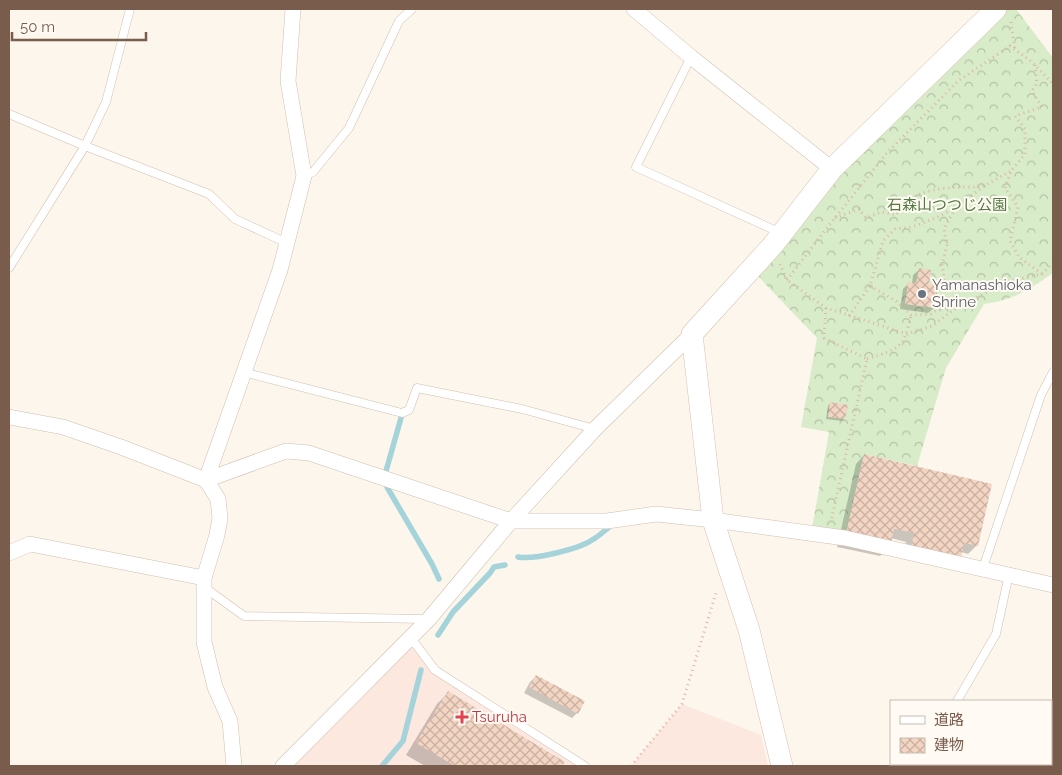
<svg xmlns="http://www.w3.org/2000/svg" width="1062" height="775" font-family="Raleway,'Noto Sans JP',sans-serif">
<style>
.commercial{fill:#fde8e0}
.forest{fill:url(#forest-crowns)}
.shadow{fill:#0003}
.lines{fill:none;stroke-linecap:round;stroke-linejoin:round}
.stream{stroke:#a5d3da;stroke-width:5.5}
.building{fill:url(#building-cross-hatch)}
.lane-casing{stroke:#d1beb0;stroke-width:9}
.street-casing{stroke:#d1beb0;stroke-width:16}
.secondary-casing{stroke:#d6c0b0;stroke-width:22}
.path{stroke:#d9b8a5;stroke-width:3;stroke-dasharray:1 4;stroke-linecap:butt}
.lane{stroke:#fff;stroke-width:8}
.street{stroke:#fff;stroke-width:15}
.secondary{stroke:#fff;stroke-width:21}
.worship-dot{fill:#6b7280;stroke:#fffaf3;stroke-width:2}
.health-dot{fill:#e0444e;stroke:#fffaf3;stroke-width:2}
.labels{text-anchor:middle;dominant-baseline:central;stroke-width:4;stroke-linejoin:round;paint-order:stroke}
.park-label{font-size:15px;fill:#537a41;stroke:#fffaf3}
.worship-label{font-size:15px;fill:#5b616d;stroke:#fffaf3;text-anchor:start}
.health-label{font-size:15px;fill:#be3a42;stroke:#fffaf3;text-anchor:start}
</style>
<defs>
<pattern id="forest-crowns" width="20" height="18" patternUnits="userSpaceOnUse" patternTransform="scale(1.25)"><rect width="20" height="18" fill="#d8ecc9"/><path d="M2 6a3 3 0 1 1 6 0M12 15a3 3 0 1 1 6 0" fill="none" stroke="#b4c2a5"/></pattern>
<pattern id="building-cross-hatch" width="8" height="8" patternUnits="userSpaceOnUse" patternTransform="scale(1.25)"><rect width="8" height="8" fill="#f3d5c3"/><path d="M0 0l8 8M0 8l8-8" fill="none" stroke="#cab0a1"/></pattern>
</defs>
<rect width="100%" height="100%" fill="#fdf6ec"/>
<path class="commercial" d="M411,638L435,670L585,766H283Z
M682,704L761,735L768,766H631Z"/>
<path class="forest" d="M996,9H1016L1053,58V273C1029,290 1013,300 984,304L946,368L917,466L864,454L845,538L811,534L829,432L801,427L817,338L751,269Z"/>
<path class="shadow" d="M919,270L928,285L934,308L928,313L900,309L903,289L909,283L912,284L913,275Z
M830,403L844,419L842,421L826,419L828,406Z
M864,455L977,545L968,554L961,552L903,555L906,542L891,538L889,548L880,556L837,547L856,464Z
M536,676L577,713L572,718L524,693L530,682Z
M448,693L563,762L560,766H425L406,755L437,704Z"/>
<g class="lines">
<path class="stream" d="M386,471L401,418
M387,487L432,564L439,579
M518,557C534,560 579,549 592,540C598,537 603,532 608,528
M438,635L453,612L490,573L494,567L505,565
M382,766L403,741L421,670"/>
</g>
<path class="building" d="M919,268L931,270L929,284L938,285L935,308L905,304L908,282L916,283Z
M830,402L848,405L845,419L828,417Z
M864,454L992,484L978,546L964,543L961,558L911,547L914,533L894,529L890,549L845,538Z
M536,675L585,701L578,714L529,687Z
M448,691L565,762L562,766H455L416,743Z"/>
<g class="lines">
<g class="lane-casing">
<path id="lane" d="M691,57L636,167L781,233
M9,114L85,146L209,194L235,219L287,243
M304,176L313,172L349,128L399,21L412,9
M9,268L85,146L106,102L130,9
M243,372L402,413L409,410L417,388L522,409L595,429
M983,568L1041,395L1053,372
M204,587L244,616L428,619
M411,638L435,670L585,766
M957,701L996,634L1009,574
M940,766L941,764"/>
</g>
<g class="street-casing">
<path id="street" d="M634,9L691,57L832,169
M9,417L63,427L121,447L206,480L218,499L220,518L217,535L204,578V642L215,687L230,721L234,766
M206,480L286,451L309,453L511,521H607L656,514L713,520L845,538L1053,585
M206,480L280,270L304,176L288,81L293,9
M9,553L30,544L204,578
M283,766L429,619L511,521L595,429L692,334"/>
</g>
<g class="secondary-casing">
<path id="secondary" d="M782,766L749,630L713,520L692,334L773,245L832,169L996,9"/>
</g>
<path class="path" d="M1011,22L1015,50
M1035,65L1037,83L1032,91L1042,107L1015,116L1025,129V154L1011,171L1005,188L1018,207L1010,241L1019,257L1042,274
M835,218L859,209L866,218L881,212L896,215C899,211 902,206 905,203C926,186 957,187 981,187
M780,264L787,280L826,308L907,334L932,326L952,311L1005,282L1042,274L1053,263
M787,280L819,238L886,154L958,81L1010,46L1032,62L1053,84
M870,286L896,301L911,315L931,314L942,306L944,278L942,265L947,245L944,229L955,209
M826,308L824,338L867,359L831,521
M849,316L870,286L883,241L895,229L912,227L936,218L960,205L982,187L1011,171
M867,359C898,349 904,349 911,315
M631,766L682,704L716,593"/>
<use href="#lane" class="lane"/>
<use href="#street" class="street"/>
<use href="#secondary" class="secondary"/>
</g>
<circle class="worship-dot" cx="922" cy="294" r="5"/>
<path class="health-dot" d="M459.5 709.5h5v5h5v5h-5v5h-5v-5h-5v-5h5z"/>
<g class="labels">
<g class="park-label">
<text x="947" y="205">石森山つつじ公園</text>
</g>
<g class="worship-label">
<text x="932" y="285">Yamanashioka<tspan x="932" dy="17">Shrine</tspan></text>
</g>
<g class="health-label">
<text x="472" y="717">Tsuruha</text>
</g>
</g>
<rect width="1062" height="775" fill="none" stroke="#7a5c4d" stroke-width="20"/>
<rect x="890" y="700" width="162" height="65" fill="#fffaf3" stroke="#cabbb1"/>
<rect x="900" y="716" width="25" height="8" fill="#ffffff" stroke="#cabbb1"/>
<text x="934" y="725" font-size="15" fill="#7a5c4d">道路</text>
<rect x="900" y="738" width="25" height="15" fill="url(#building-cross-hatch)" stroke="#cabbb1"/>
<text x="934" y="750" font-size="15" fill="#7a5c4d">建物</text>
<path d="M12 32v8h134v-8" fill="none" stroke="#7a5c4d" stroke-width="2.5"/>
<text x="20" y="32" font-size="15" fill="#7a5c4d" stroke="#fffaf3" stroke-width="4" paint-order="stroke">50 m</text>
</svg>
